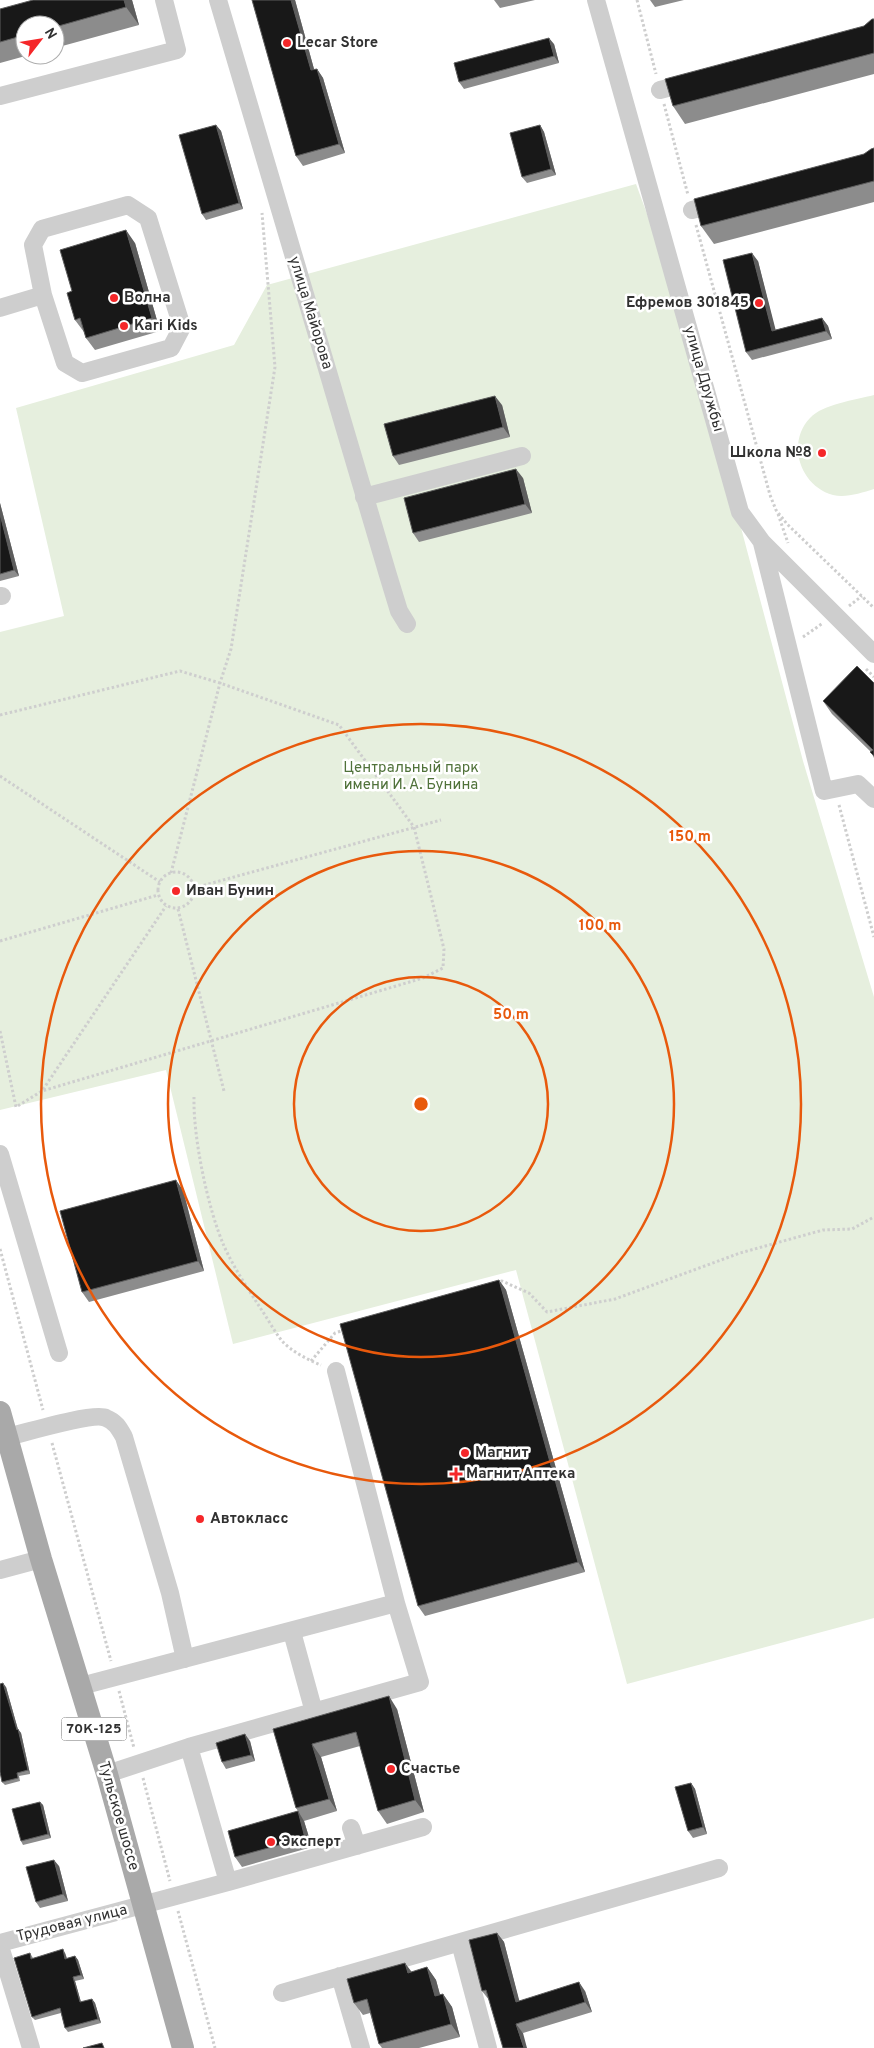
<svg xmlns="http://www.w3.org/2000/svg" width="874" height="2048" font-family="Overpass,sans-serif">
<style>
.green{fill:#e6efde}
.lines{fill:none;stroke-linecap:round;stroke-linejoin:round}
.path{stroke:#cecece;stroke-width:3;stroke-dasharray:2.5 2.5;stroke-linecap:butt}
.minor{stroke:#cecece;stroke-width:18}
.major{stroke:#a9a9a9;stroke-width:22}
.wall{fill:#8c8c8c}
.shaded-wall{fill:#5d5d5d}
.building{fill:#181818;stroke:#5d5d5d}
.ring{fill:none;stroke:#e8590c;stroke-width:2.5}
.poi-dot{fill:#f52729;stroke:#fff;stroke-width:2}
.labels{text-anchor:middle;dominant-baseline:central;stroke-width:5;stroke-linejoin:round;paint-order:stroke}
.shield{fill:#fff;stroke:#6f6f6f;stroke-width:1}
.shield-label{font-size:14px;font-weight:bold;fill:#313131}
.poi-label{font-size:15px;font-weight:bold;fill:#313131;stroke:#fff;text-anchor:start}
.street-label{font-size:15px;fill:#313131;stroke:#fff}
.park-label{font-size:15px;fill:#50723a;stroke:#fff}
.centre{fill:#e8590c;stroke:#fff;stroke-width:2.5}
.ring-label{font-size:15px;text-anchor:middle;font-weight:bold;fill:#e8590c;stroke:#fff;stroke-width:5;stroke-linejoin:round;paint-order:stroke}
</style>
<rect width="100%" height="100%" fill="#fff"/>
<path class="green" d="M636,184L685,317L803,761L874,997V1618L627,1684L516,1270L233,1344L166,1070L0,1110V632L64,616L16,408L234,345L267,285Z
M874,395V489C861,493 846,498 833,495C800,486 786,443 810,418C823,404 855,400 874,395Z"/>
<g class="lines">
<path class="path" d="M637,0L656,74
M664,104L688,195
M696,225L770,495L776,510L787,524L874,608
M778,514L788,543
M849,606L862,596
M803,637L823,623
M866,669L874,677
M0,715L180,671L220,683L339,725L414,827L444,949L443,968L423,978L42,1091
M0,776L160,882
M839,805L874,937
M158 890a18 18 0 1 1 36 0a18 18 0 1 1-36 0Z
M171,873L220,683L231,649L275,367L262,213
M194,888L441,820
M178,909L224,1091
M0,941L158,895
M0,1031L16,1107L42,1091L166,906
M194,1097C193,1138 208,1209 224,1246C234,1268 248,1289 261,1309C268,1319 274,1331 282,1341C291,1351 308,1360 321,1365
M0,1249L43,1410
M496,1283L502,1281L529,1293L547,1312L615,1299L740,1253L823,1230L852,1229L874,1217
M311,1361L335,1333L344,1330
M52,1443L111,1661
M119,1691L134,1748
M143,1778L170,1881
M178,1911L215,2048"/>
<path class="minor" d="M218,0L388,575L399,611L407,624
M596,0L740,512L762,542L874,654
M660,90L691,82
M0,96L177,50L164,0
M128,205L148,218L182,327L171,348L82,373L65,363L43,295L33,245L42,229Z
M692,210L719,203
M0,308L43,295
M364,497L522,456
M762,543L824,791L858,784L874,799
M0,596H2
M0,1154L59,1353
M336,1371L396,1603
M7,1437C24,1433 94,1412 106,1418C116,1422 119,1428 124,1437L170,1593L185,1659
M0,1570L41,1559
M292,1632L314,1712
M81,1686L396,1603L420,1682L189,1747L107,1774
M351,1828L357,1846
M228,1882L423,1827
M0,1943L228,1882L189,1747
M460,1943L488,2048
M0,1946L31,2048
M340,1976L361,2048
M282,1993L719,1868"/>
<path class="major" d="M0,1412L41,1559L107,1774L183,2048"/>
</g>
<path class="wall" d="M132,0L139,25L55,48V25H25V55H29L0,63V9Z
M252,0H295L314,69H317L323,78L345,153L303,166L296,156Z
M494,0H535L500,8Z
M650,0H684L655,7Z
M874,19V74L685,124L673,106L864,26Z
M554,44L559,63L464,89L459,82Z
M216,125L221,131L243,209L206,220L202,214Z
M540,125L544,132L556,175L527,183L522,177Z
M874,148V202L714,244L701,226L864,154Z
M135,243L160,331L95,350L86,338L84,332L75,320L72,291Z
M758,261L775,330L822,318L828,326L832,339L752,360L746,352Z
M502,405L510,437L399,465L393,456Z
M523,478L532,513L419,542L413,533Z
M0,503L19,576L0,581Z
M874,683V758L871,752L832,714L823,701Z
M183,1190L204,1271L89,1302L82,1292Z
M499,1280L506,1290L585,1572L425,1616L418,1606Z
M6,1687L18,1730L21,1733L30,1774L19,1776L20,1781L5,1785L2,1782Z
M397,1709L424,1812L387,1824L378,1811L360,1746L321,1757L337,1811L304,1821L312,1847L242,1867L235,1857L298,1811L296,1808L273,1729Z
M250,1741L255,1761L226,1769L222,1762Z
M691,1783L695,1789L707,1834L693,1838L688,1831Z
M40,1802L43,1805L51,1838L23,1845L21,1841Z
M59,1866L68,1901L40,1908L36,1902Z
M497,1933L504,1942L519,2001L585,1991L592,2012L523,2033L489,2000L482,1991Z
M30,1953L33,1958L65,1953L67,1958L75,1956L78,1960L84,1979L75,1981L81,2002L92,1999L95,2003L101,2023L68,2032L65,2028L61,2013L35,2020L32,2017Z
M427,1967L436,1980L440,1995L443,1994L452,2007L460,2037L419,2048H382L379,2044L370,2013L363,2015L354,2003L412,1972Z"/>
<path class="shaded-wall" d="M124,0H132L139,25L126,7Z
M291,0H295L317,80L311,70Z
M549,38L554,44L559,63L554,56Z
M317,69L323,78L345,153L339,144Z
M216,125L221,131L243,209L239,203Z
M540,125L544,132L556,175L551,169Z
M126,230L135,243L160,331L152,318Z
M752,253L758,261L778,339L772,331Z
M822,318L828,326L832,339L826,331Z
M495,396L502,405L510,437L503,427Z
M516,469L523,478L532,513L525,504Z
M0,503L19,576L14,570L0,514Z
M176,1180L183,1190L204,1271L198,1261Z
M499,1280L506,1290L585,1572L578,1562Z
M3,1683L6,1687L19,1733L17,1730Z
M389,1696L397,1709L424,1812L415,1800Z
M18,1729L21,1733L30,1774L28,1770Z
M245,1734L250,1741L255,1761L251,1755Z
M312,1744L321,1757L337,1811L329,1799Z
M691,1783L695,1789L707,1834L703,1827Z
M40,1802L43,1805L51,1838L48,1834Z
M298,1811L304,1821L312,1847L305,1838Z
M54,1860L59,1866L68,1901L63,1894Z
M497,1933L504,1942L522,2011L516,2002Z
M63,1949L65,1953L68,1963L65,1959Z
M75,1956L78,1960L84,1979L81,1975Z
M405,1963L414,1975L408,1973Z
M427,1967L436,1980L444,2009L435,1996Z
M73,1977L75,1981L82,2006L80,2002Z
M579,1982L585,1991L592,2012L585,2002Z
M443,1994L452,2007L460,2037L451,2024Z
M92,1999L95,2003L101,2023L98,2019Z
M516,2024L523,2033L527,2048H524Z"/>
<path class="building" d="M33,0H124L126,7L55,27V25H25V35L0,42V9Z
M252,0H291L311,70L317,69L339,144L296,156Z
M872,19H874V53L673,106L665,79L864,26Z
M549,38L554,56L459,82L454,63Z
M216,125L239,203L202,214L179,135Z
M540,125L551,169L522,177L510,133Z
M874,148V181L701,226L694,199L864,154L871,149Z
M126,230L152,318L86,338L80,318L75,320L67,293L72,291L60,250Z
M752,253L772,331L822,318L826,331L746,352L723,260Z
M495,396L503,427L393,456L384,424Z
M516,469L525,504L413,533L404,498Z
M0,514L14,570L0,574Z
M857,666L874,683V756L870,752L873,750L823,701Z
M176,1180L198,1261L82,1292L60,1211Z
M499,1280L578,1562L418,1606L340,1324Z
M3,1683L17,1730L18,1729L28,1770L17,1773L18,1778L2,1782L0,1772V1684Z
M389,1696L415,1800L378,1811L356,1732L312,1744L329,1799L296,1808L273,1729Z
M245,1734L251,1755L222,1762L216,1743Z
M691,1783L703,1827L688,1831L675,1787Z
M40,1802L48,1834L21,1841L12,1809Z
M298,1811L305,1838L235,1857L228,1831Z
M54,1860L63,1894L36,1902L26,1867Z
M497,1933L516,2002L579,1982L585,2002L516,2024L524,2048H503L486,1990L482,1991L469,1940Z
M63,1949L65,1959L75,1956L81,1975L73,1977L80,2002L92,1999L98,2019L65,2028L60,2008L32,2017L14,1958L30,1953L31,1959Z
M405,1963L408,1973L427,1967L435,1996L443,1994L451,2024L379,2044L367,1999L354,2003L347,1979Z
M102,2043L104,2048H83Z"/>
<g class="ring">
<circle cx="421" cy="1104" r="127"/>
<circle cx="421" cy="1104" r="253"/>
<circle cx="421" cy="1104" r="380"/>
</g>
<g class="poi-dot">
<circle cx="287" cy="43" r="5"/>
<circle cx="114" cy="298" r="5"/>
<circle cx="759" cy="303" r="5"/>
<circle cx="124" cy="326" r="5"/>
<circle cx="822" cy="453" r="5"/>
<circle cx="176" cy="891" r="5"/>
<circle cx="465" cy="1453" r="5"/>
<path d="M453.5 1466.5h5v5h5v5h-5v5h-5v-5h-5v-5h5z"/>
<circle cx="200" cy="1519" r="5"/>
<circle cx="391" cy="1769" r="5"/>
<circle cx="271" cy="1842" r="5"/>
</g>
<g class="labels">
<rect class="shield" x="61.5" y="1717.5" width="65" height="23" rx="4"/>
<g class="shield-label">
<text x="94" y="1729">70К-125</text>
</g>
<g class="poi-label">
<text x="297" y="43">Lecar Store</text>
<text x="124" y="298">Волна</text>
<text x="749" y="303" text-anchor="end">Ефремов 301845</text>
<text x="134" y="326">Kari Kids</text>
<text x="812" y="453" text-anchor="end">Школа №8</text>
<text x="186" y="891">Иван Бунин</text>
<text x="475" y="1453">Магнит</text>
<text x="466" y="1474">Магнит Аптека</text>
<text x="210" y="1519">Автокласс</text>
<text x="401" y="1769">Счастье</text>
<text x="281" y="1842">Эксперт</text>
</g>
<g class="street-label">
<text transform="translate(310 313) rotate(73)">улица Майорова</text>
<text transform="translate(703 379) rotate(74)">улица Дружбы</text>
<text transform="translate(118 1816) rotate(74)">Тульское шоссе</text>
<text transform="translate(72 1924) rotate(-14)">Трудовая улица</text>
</g>
<g class="park-label">
<text x="411" y="768">Центральный парк<tspan x="411" dy="17">имени И. А. Бунина</tspan></text>
</g>
</g>
<circle cx="421" cy="1104" r="8" class="centre"/>
<g class="ring-label">
<text x="690" y="841">150 m</text>
<text x="600" y="930">100 m</text>
<text x="511" y="1019">50 m</text>
</g>
<g transform="translate(40 40) rotate(59)"><circle r="24" fill="#ffffff" stroke="#adadad"/>
<path d="M0-4L9 19L0 12L-9 19Z" fill="#f52729"/>
<text y="-8" font-size="14" font-weight="bold" text-anchor="middle" fill="#313131">N</text>
</g>
</svg>
